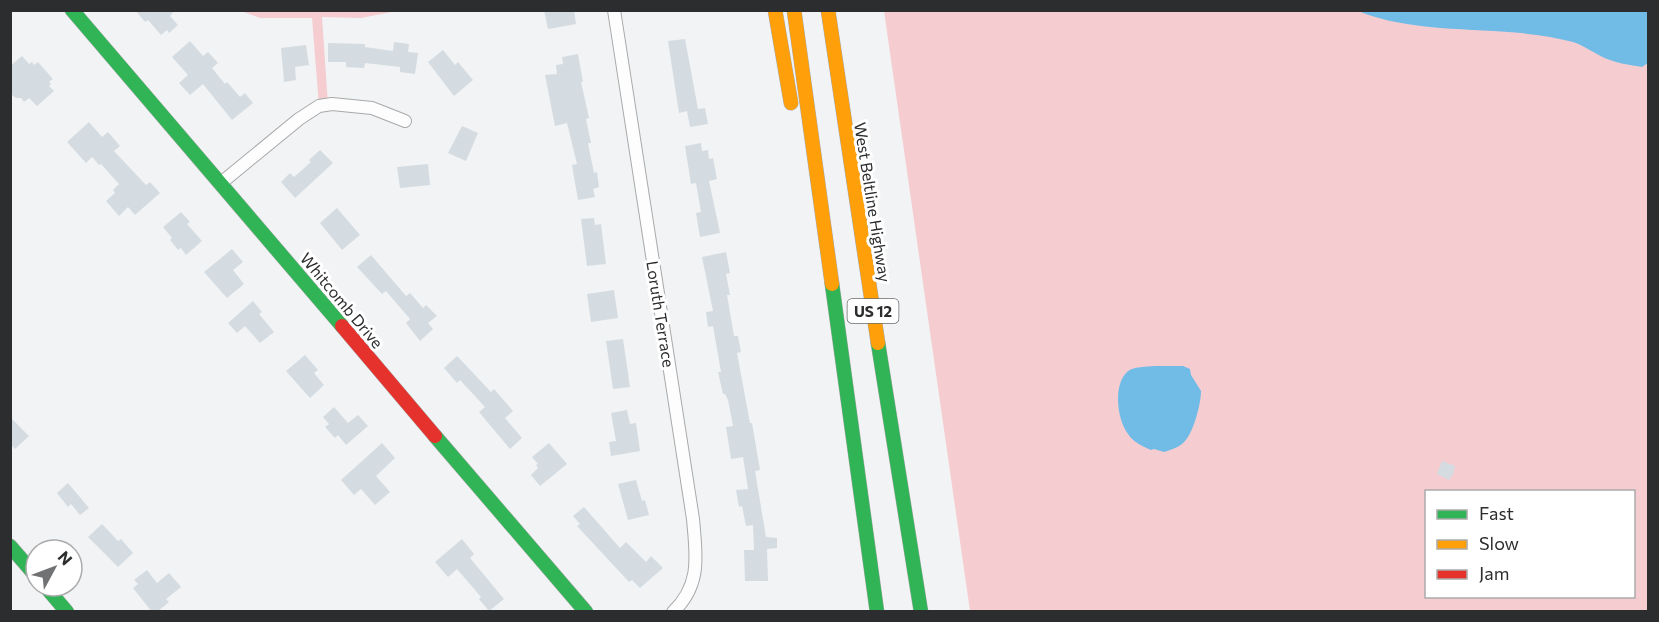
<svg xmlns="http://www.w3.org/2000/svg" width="1659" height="622" font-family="Commissioner,sans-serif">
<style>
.green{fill:#f5cdd1;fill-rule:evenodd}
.water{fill:#70bce6}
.building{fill:#d4dce1}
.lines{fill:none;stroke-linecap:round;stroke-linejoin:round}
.street-casing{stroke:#a8a9aa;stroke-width:14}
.fast-casing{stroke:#a8a9aa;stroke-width:15}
.slow-casing{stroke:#a8a9aa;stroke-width:15}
.jam-casing{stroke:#a8a9aa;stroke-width:15}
.street{stroke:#fdfdfe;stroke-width:12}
.fast{stroke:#30b455;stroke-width:14}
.slow{stroke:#ff9f0a;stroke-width:14}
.jam{stroke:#e5322d;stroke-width:14}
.labels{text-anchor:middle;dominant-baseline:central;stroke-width:6;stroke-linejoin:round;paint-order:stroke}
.shield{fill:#fff;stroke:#6b6c6d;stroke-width:1.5}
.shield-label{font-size:15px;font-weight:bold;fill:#2c2d2e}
.street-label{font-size:16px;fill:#2c2d2e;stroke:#fff}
</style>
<rect width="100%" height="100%" fill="#f1f3f5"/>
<path class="green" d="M241,11H397L361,18L322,17L328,105L319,106L312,18H260Z
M884,11H1648V611H970ZM1426,492H1634V596H1426Z"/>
<path class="water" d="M1358,11H1648V63L1642,67C1632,65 1620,64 1610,60C1597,56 1586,46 1573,42C1503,23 1425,38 1358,11Z
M1155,366H1183L1190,369L1191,375L1201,391C1201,404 1193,436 1182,444C1177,448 1170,450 1164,452L1154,449L1151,450C1142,446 1133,442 1128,434C1117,420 1113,385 1127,372C1133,366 1147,367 1155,366Z"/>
<path class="building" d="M135,10H175L170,16L178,25L169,33L167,30L161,35L148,20L145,22Z
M544,10H574L576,24L548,29Z
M685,39L698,109L705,108L708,124L690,127L687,111L679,113L668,41Z
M190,41L203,56L208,52L218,63L212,68L225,84L227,82L240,97L245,93L253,103L232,120L203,84L190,95L179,83L188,75L172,57Z
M394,42L409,44L408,52L418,53L415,74L400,72V67L365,63L364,68L346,67V62H328V43L365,44V47L393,51Z
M306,45L309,65L295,67L296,80L284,82L281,48Z
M443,50L455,65L458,62L473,80L454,96L428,62Z
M578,54L583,82H581L589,118L586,119L591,143H588L594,173L597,172L599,187L593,189L595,197L578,200L572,165L577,164L567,123L555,126L545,75L557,74L556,65L563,64L562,57Z
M22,56L29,64L32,62L34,65L38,62L53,79L49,82L51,84L49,86L54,91L37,106L29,98L24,102L21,98H16L12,95L10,66Z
M89,122L102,137L108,132L120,146L114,151L146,185L150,182L160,193L135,215L128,207L119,216L106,201L115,193L113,190L119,184L101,164L99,165L92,157L86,163L67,142Z
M462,126L478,133L466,161L448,153Z
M701,143L702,151L708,150L709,159L713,158L717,179L709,181L720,233L700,237L696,213L701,212L696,183L691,184L685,146Z
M320,150L333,163L295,198L281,182L290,173L294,177L311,162L309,160Z
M428,164L430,185L400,188L397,167Z
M337,208L360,235L342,250L320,223Z
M181,212L190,222L187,224L202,241L186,255L181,248L178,250L170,240L172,238L163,227Z
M594,218L595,225L601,224L606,264L587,266L581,219Z
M232,249L243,262L233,270L244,284L227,298L204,272Z
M726,252L730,273L726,274L730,295H727L734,336H738L741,352L737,353L750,423H752L760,470L755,471L766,537L777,538V548L767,549L768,581H745L744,550H754L753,525L746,526L742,506L739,507L736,490L748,489L743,457L731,459L726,427L733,426L728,400L725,394H723L718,372H721L713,326L708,327L706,312L713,311L702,257Z
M371,255L406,296L410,293L423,308L426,305L437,316L428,323L433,329L420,341L406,323L410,319L386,291L382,294L357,267Z
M614,290L618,318L591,322L587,294Z
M253,301L262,312L259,314L274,332L260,343L245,326L237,333L228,323Z
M623,339L630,387L613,389L606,341Z
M305,355L318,370L314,373L324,385L310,398L286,371Z
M457,356L491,392L494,389L513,411L505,418L522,438L510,449L479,412L485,407L460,380L457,383L444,368Z
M334,407L348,423L358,415L368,426L346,445L338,435L335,438L325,427L329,424L323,417Z
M627,410L630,424L636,423L640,451L611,456L609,442L616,441L611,413Z
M10,417L29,436L15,449L10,443Z
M382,443L395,458L376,476L390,492L375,505L361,489L354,495L341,480Z
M549,443L567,464L540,486L531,475L538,468L536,465L538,464L532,457Z
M1442,461L1455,466L1453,474L1449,480L1437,474Z
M636,480L642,501L645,500L649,515L628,520L618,484Z
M68,483L89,508L80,515L71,504L68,507L57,493Z
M584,507L620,548L626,542L646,562L651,556L663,568L640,588L632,580L629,582L577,526L580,524L573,516Z
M102,524L118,541L121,539L133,553L118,567L88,537Z
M462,539L474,554L470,558L504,599L489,611L479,599L481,597L457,569L448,577L435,562Z
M147,570L157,583L169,573L181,587L166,599L169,602L157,612H152L133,588L138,584L134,580Z"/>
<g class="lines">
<g class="street-casing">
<path id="street" d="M614,10L693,519C696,555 702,584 673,612
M221,183L299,119L319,106L332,104L372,108L405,121"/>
</g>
<g class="fast-casing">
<path id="fast" d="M72,10L342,326
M832,284L877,612
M878,343L921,612
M435,436L586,612
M10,546L36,576
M45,586L67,612"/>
</g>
<g class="slow-casing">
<path id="slow" d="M775,10L791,103
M794,10L832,284
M828,10L878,343"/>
</g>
<g class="jam-casing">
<path id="jam" d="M342,326L435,436"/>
</g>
<use href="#street" class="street"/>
<use href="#fast" class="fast"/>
<use href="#slow" class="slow"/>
<use href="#jam" class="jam"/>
</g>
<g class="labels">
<rect class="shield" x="847.5" y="299" width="51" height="24" rx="4.5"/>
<g class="shield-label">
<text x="873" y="311">US 12</text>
</g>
<g class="street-label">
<text transform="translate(873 202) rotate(81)">West Beltline Highway</text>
<text transform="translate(342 300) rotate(50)">Whitcomb Drive</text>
<text transform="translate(661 314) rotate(81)">Loruth Terrace</text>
</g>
</g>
<rect width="1659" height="622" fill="none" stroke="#2c2d2e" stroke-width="24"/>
<rect x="1425" y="490" width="210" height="108" fill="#ffffff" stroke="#ababab" stroke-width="1.5"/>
<rect x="1437" y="510" width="30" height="9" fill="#30b455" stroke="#ababab" stroke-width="1.5"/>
<text x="1479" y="520" font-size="18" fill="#2c2d2e">Fast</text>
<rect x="1437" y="540" width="30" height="9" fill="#ff9f0a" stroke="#ababab" stroke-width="1.5"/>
<text x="1479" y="550" font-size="18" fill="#2c2d2e">Slow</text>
<rect x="1437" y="570" width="30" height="9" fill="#e5322d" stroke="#ababab" stroke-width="1.5"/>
<text x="1479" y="580" font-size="18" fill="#2c2d2e">Jam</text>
<g transform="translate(54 568) rotate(49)"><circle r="28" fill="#ffffff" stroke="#ababab" stroke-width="1.5"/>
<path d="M0-4.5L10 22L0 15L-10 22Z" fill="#717274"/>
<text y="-9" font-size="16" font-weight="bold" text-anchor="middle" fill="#2c2d2e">N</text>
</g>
</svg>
